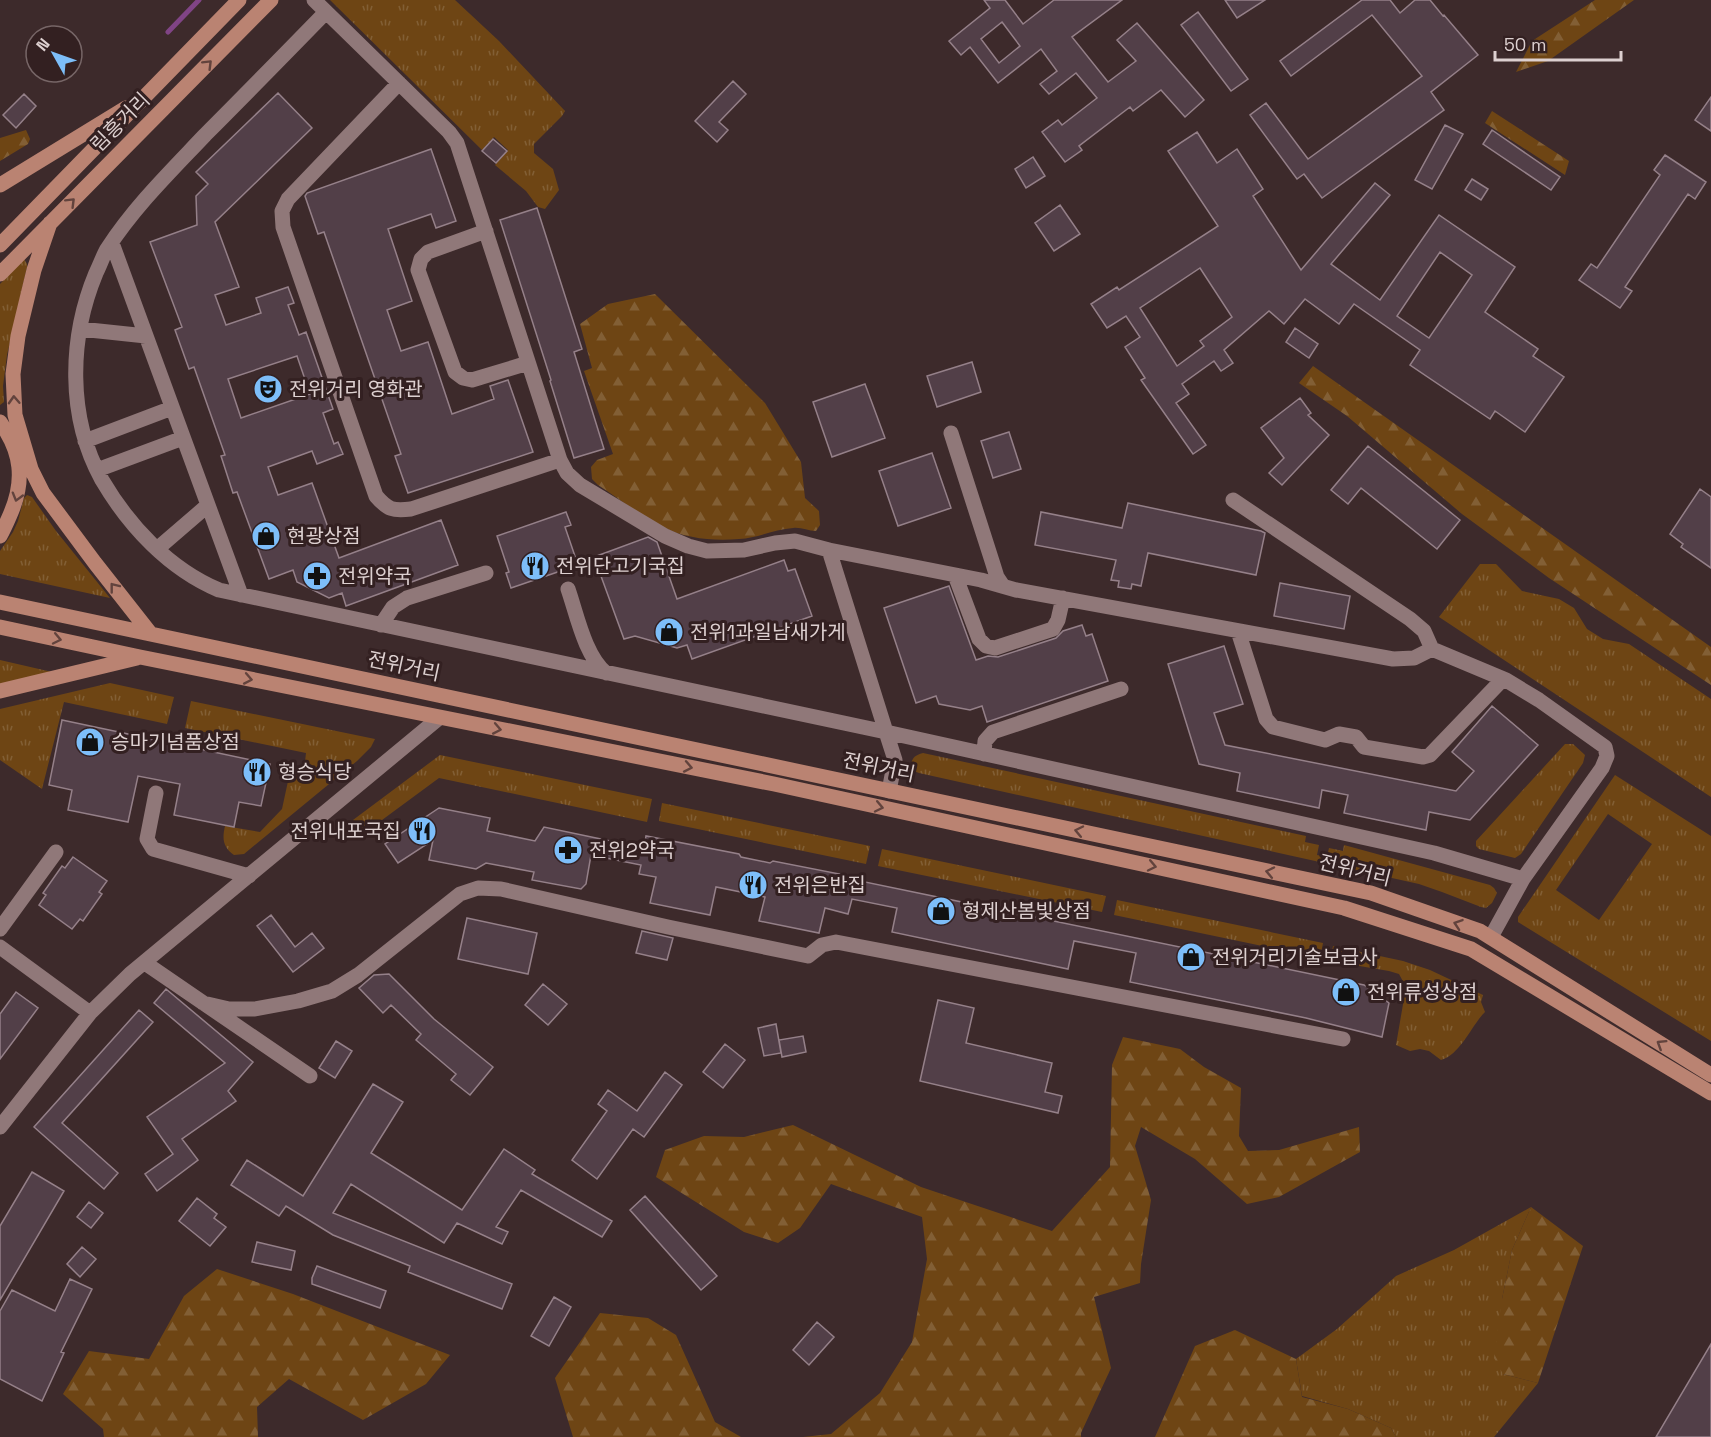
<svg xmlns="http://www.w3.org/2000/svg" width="1711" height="1437" font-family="'Space Grotesk','Noto Sans KR',sans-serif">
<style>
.grass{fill:url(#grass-tufts);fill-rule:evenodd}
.forest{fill:url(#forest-firs)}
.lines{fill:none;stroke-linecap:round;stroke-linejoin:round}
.stream{stroke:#804485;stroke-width:5}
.building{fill:#523f48;stroke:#958089;stroke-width:1.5;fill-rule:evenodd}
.minor{stroke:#907879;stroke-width:15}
.major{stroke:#ba8372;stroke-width:15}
.oneway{stroke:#62433d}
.labels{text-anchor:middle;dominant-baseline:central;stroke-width:6;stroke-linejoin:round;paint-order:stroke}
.street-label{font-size:20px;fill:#ddd0d0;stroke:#332021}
.poi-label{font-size:20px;fill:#ddd0d0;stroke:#332021;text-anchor:start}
</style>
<defs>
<pattern id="grass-tufts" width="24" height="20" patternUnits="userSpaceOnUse" patternTransform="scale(1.5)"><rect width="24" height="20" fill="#6e4514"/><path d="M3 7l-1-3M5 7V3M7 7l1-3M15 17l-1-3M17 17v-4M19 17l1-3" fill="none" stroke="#825f35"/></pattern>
<pattern id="forest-firs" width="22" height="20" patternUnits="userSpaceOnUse" patternTransform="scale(1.5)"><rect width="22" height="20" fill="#6e4514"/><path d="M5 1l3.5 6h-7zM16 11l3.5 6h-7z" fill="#825f35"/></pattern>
</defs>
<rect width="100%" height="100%" fill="#3d2a2b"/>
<path class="grass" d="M330,0H455L499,41L565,111L562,116L534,144V153L553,169L559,190L545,209L538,207L526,191L495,165L508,150L494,137L482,150Z
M24,259L27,264V267L7,355L3,386L4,402L0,405V284Z
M27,495L32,497L56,531L110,598L0,574V551L13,532L18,521L24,498Z
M1480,564H1496L1522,591L1559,599L1574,608L1587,629L1603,639L1629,644L1711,699V797L1439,617Z
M0,660L52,672L0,684Z
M110,683L174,697L167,724L64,702L42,789L0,760V709Z
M191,701L375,739L371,747L357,761L244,854L234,855C223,847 222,839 225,826L260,832L282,809L290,772L304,771L306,753L185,728Z
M1565,744H1573L1585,755L1583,763L1521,854L1515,858L1479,849L1476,846V841Z
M923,753L1306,836L1305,842L1319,845L1317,855L1327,857L1329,848L1343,851L1344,845L1490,885L1494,888L1497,893L1492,903L1486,908L1481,907L1442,892L1419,884L919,773L914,771L911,765C912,758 915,755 923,753Z
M440,755L652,799L647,822L439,778L363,834L353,820Z
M1615,775L1711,836V1041L1518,922V917ZM1608,814L1652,844L1599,920L1556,890Z
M662,803L870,846L866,864L659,821Z
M882,849L1106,896L1102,912L878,866Z
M1117,900L1323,943L1320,958L1114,915Z
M1333,946L1403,961L1430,970L1483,995L1481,1002L1485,1012C1471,1026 1461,1054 1441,1060L1429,1051L1420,1049L1410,1051L1396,1045L1406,987L1399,974L1389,971L1330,961Z
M1531,1207L1512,1250L1502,1299L1503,1374L1538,1383L1494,1437H1396L1391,1428L1348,1409L1302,1396L1296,1359L1337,1329L1396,1276L1454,1250Z"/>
<path class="forest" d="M1595,0H1634L1548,61L1516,72L1532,41Z
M1492,111L1569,161L1565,175L1485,123Z
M26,130L30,139L28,144L0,161V138Z
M655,294L765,403L801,462L805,498L819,511L820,525L816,531C808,531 801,527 793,528C775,529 758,538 739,539C714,541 686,539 663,527C642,517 618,498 598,485L592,479L591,467L597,460L613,454L584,371L592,368L580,324L608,304Z
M1313,366L1711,647V685L1549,578L1462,514L1347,416L1299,383Z
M1123,1037L1180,1049L1204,1067L1241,1088L1239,1136L1248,1151L1279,1150L1359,1127L1360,1152L1279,1197L1247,1204L1195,1159L1141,1127L1135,1146L1151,1200L1141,1264L1140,1283L1094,1297L1111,1368L1081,1433V1437H803L831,1434L880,1393L912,1342L927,1259L922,1217L831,1184L800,1228L778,1243L744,1232L656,1177L665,1150L704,1136L744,1137L793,1125L921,1187L1052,1231L1110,1167L1112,1065Z
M1531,1207L1583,1246L1538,1383L1503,1374L1494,1358L1502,1299L1512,1250Z
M217,1269L293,1294L450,1355L426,1384L363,1420L289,1379L257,1407L258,1437H104L103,1429L63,1394L89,1351L149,1359L184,1296Z
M600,1313L648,1318L676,1335L715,1422L741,1437H573L555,1378Z
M1235,1330L1296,1359L1302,1397L1348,1409L1391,1428L1396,1437H1155L1195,1346Z"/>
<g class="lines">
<path class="stream" d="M168,32L199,0"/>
</g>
<path class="building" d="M984,0H1005L1023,24L1054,0H1122L1072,37L1108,82L1136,61L1117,40L1137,23L1204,100L1185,117L1161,90L1133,111L1130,107L1079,146L1082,150L1065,162L1042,132L1058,120L1062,125L1097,98L1076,73L1049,94L1040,84L1057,71L1041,49L998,83L970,47L961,55L949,41L990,8ZM1002,22L1020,46L999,63L981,39Z
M1225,0H1265L1237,18Z
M1362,0H1390L1400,13L1415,0H1430L1443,16L1444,15L1478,55L1431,92L1444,110L1322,198L1304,174L1297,179L1250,115L1266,103L1308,159L1422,76L1372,15L1291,76L1280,61Z
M1198,12L1248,79L1231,91L1181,25Z
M733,81L746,94L719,122L728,130L717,142L695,121Z
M278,93L312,128L215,222L239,287L215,295L226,325L261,313L256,298L288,287L294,303L288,305L299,335L306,332L333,409L323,413L334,444L338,442L343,454L317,464L312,451L268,467L278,495L312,483L339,558L441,520L458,565L346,606L342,593L329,598L297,582L293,570L269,579L237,492L233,493L221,456L225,455L194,367L189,369L175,330L182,327L150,242L197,225L196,196L208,184L196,172ZM297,356L310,394L241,418L228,379Z
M24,94L36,106L16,128L3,115Z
M1711,97V131L1695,120Z
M1445,125L1463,134L1432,189L1415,180Z
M1492,130L1560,177L1551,190L1483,144Z
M1197,132L1217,163L1237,149L1263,189L1253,196L1301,270L1375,183L1390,195L1331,264L1380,300L1439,215L1515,267L1485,312L1538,349L1533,356L1564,377L1525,432L1495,411L1490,419L1410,365L1420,350L1354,304L1339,324L1305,299L1284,324L1269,311L1224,350L1233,363L1221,371L1214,361L1182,384L1189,394L1176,403L1206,445L1193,454L1141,380L1145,378L1125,347L1140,337L1126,316L1107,328L1091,304L1117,287L1119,290L1218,226L1168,151ZM1440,252L1472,275L1429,338L1397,316ZM1200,268L1232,317L1200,341L1204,346L1177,366L1140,308Z
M493,139L507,151L496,163L482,151Z
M431,149L456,221L436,228L431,214L388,229L412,301L387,310L401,351L428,342L452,414L494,399L490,386L508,380L533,452L408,493L395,456L401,454L324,232L318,234L305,196L307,193Z
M1665,155L1706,182L1695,199L1688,194L1625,287L1632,291L1620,308L1579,280L1591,264L1597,268L1660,175L1654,170Z
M1033,157L1045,176L1026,188L1015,169Z
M1472,179L1488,189L1481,200L1465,190Z
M1060,205L1080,234L1054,251L1035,223Z
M537,208L582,349L574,352L604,449L574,458L550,381L551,380L500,220Z
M1295,328L1318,344L1309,358L1286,342Z
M972,362L981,392L937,407L927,376Z
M865,384L885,438L832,457L813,402Z
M1300,398L1311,413L1308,415L1329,435L1282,485L1269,473L1284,458L1261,428Z
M1009,432L1021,469L993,478L981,441Z
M1368,446L1460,520L1437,549L1361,488L1348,504L1331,490Z
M932,453L951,508L898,526L879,471Z
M1700,489L1711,497V568L1681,547L1683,544L1670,534Z
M1128,503L1261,531L1265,533L1256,575L1148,553L1141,586L1132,584L1131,589L1118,587L1119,581L1111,580L1116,560L1035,545L1041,512L1122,528Z
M566,512L571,525L565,527L578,565L511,588L506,573L509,572L497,536Z
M648,537L657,542L677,599L784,560L788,571L795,569L812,616L692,659L687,645L677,648L635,636L624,639L594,557Z
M1280,583L1350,596L1344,629L1274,616Z
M949,586L976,660L988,656L998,657L1056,638L1063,631L1082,625L1086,636L1092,634L1108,681L987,722L982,706L970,710L939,704L936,696L916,703L884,608Z
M1224,646L1243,704L1214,713L1225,745L1456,791L1474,771L1452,752L1492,706L1538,745L1470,820L1429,812L1426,830L1344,813L1348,795L1322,790L1319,808L1237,791L1240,773L1199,764L1168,664Z
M62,720L270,764L261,806L239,802L234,827L174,815L180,784L138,776L128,822L68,810L72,790L49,785Z
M439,808L490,818L487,831L535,841L544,827L644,848L646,836L739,854L741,857L770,863L773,861L855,877V880L1364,985L1389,1003L1382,1037L1306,1018L1130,982L1136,953L1074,941L1068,969L892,932L897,908L852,899L848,914L825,908L819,933L759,921L765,897L716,887L710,915L650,903L656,877L639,874L641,865L591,855L586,884L581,889L532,880L534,872L486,863L476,869L429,860L433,840L398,863L385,844Z
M73,857L107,881L99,892L102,894L83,921L80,919L72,929L39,905L46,895L43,893L62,866L65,868Z
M271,915L295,947L312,933L324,948L293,972L257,926Z
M467,918L537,933L528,974L458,959Z
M642,931L673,938L667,960L636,953Z
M389,974L434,1019L493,1067L470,1095L451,1080L456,1074L416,1040L421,1034L391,1005L383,1013L359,988L374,975Z
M543,984L567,1004L548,1025L525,1005Z
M166,989L253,1062L228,1091L236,1101L182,1139L198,1160L157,1191L145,1174L173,1154L147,1117L225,1063L154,1003Z
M16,992L38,1008L0,1059V1014Z
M938,1000L974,1008L966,1043L1052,1063L1045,1092L1062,1096L1058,1113L920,1081Z
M139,1010L153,1022L62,1123L118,1173L104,1189L34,1127Z
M776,1024L781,1053L764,1056L758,1028Z
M803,1036L806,1052L782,1057L779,1040Z
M336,1041L352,1051L335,1078L319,1068Z
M725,1044L745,1060L723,1088L703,1072Z
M665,1072L682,1085L644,1137L633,1129L597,1179L572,1160L607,1111L598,1104L608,1090L637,1111Z
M373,1084L403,1102L371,1153L462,1210L504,1149L535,1170L532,1174L612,1221L602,1237L521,1190L496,1227L508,1232L502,1244L457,1223L444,1243L351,1184L333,1213L512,1284L502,1309L408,1272L410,1266L333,1235L286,1206L279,1216L231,1185L247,1160L303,1196Z
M32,1172L64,1191L0,1300V1226Z
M645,1196L717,1276L701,1290L630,1210Z
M197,1198L217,1214L214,1218L226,1227L210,1246L179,1221Z
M89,1202L103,1213L91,1228L77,1217Z
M257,1242L295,1251L291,1270L252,1262Z
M82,1247L96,1259L80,1277L67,1264Z
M317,1266L386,1291L380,1308L312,1284V1278Z
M70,1279L92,1289L61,1352L64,1353L42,1401L0,1379V1311L12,1290L55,1311Z
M554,1297L571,1307L549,1346L531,1336Z
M817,1322L834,1337L809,1365L793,1350Z
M1711,1344V1437H1656Z"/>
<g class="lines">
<path class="minor" d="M314,0L449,132L457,143L560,460L567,473L580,485L665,536L688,546L707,551L744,550L775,543L795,541L829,550
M326,12C286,53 246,94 205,135C170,172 135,206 107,249C103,256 100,265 96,273C69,338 67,417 102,480C129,526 169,569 219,590L886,732L829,550L981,580L1016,590L1393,659L1414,658L1432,649
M399,83L288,199L282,211L283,227L376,496C388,510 393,511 411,509L560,460
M486,231L428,252L421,259L418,270L455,372L463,378L472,380L528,363
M112,243L241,595
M80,329L146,336
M951,433L992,561L997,577L1003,586
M85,441L172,408
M97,470L183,438
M1233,500L1410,619L1424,631L1432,649L1506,680L1539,700L1605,747L1607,756L1602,768L1523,879L1491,937
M157,549L208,505
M955,575L979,639L986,646L995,648L1053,629L1058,620L1063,598
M568,589C577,615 585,656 606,673
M381,625L393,607L407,598L486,573
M1238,631L1266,719L1273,727L1325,740L1339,734L1356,737L1364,747L1423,757L1430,755L1503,679
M984,754L985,741L993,732L1121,689
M889,791L895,760L886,732L1434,853L1523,879
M156,793L147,839L153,849L249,876
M0,929L56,852
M0,947L90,1013
M145,963L310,1076
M203,1003L229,1009H255L298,1001L332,991L358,975L460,894L478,888L501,889L668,927L808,956L822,945L836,942L1343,1039
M0,1127L90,1013L130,974L439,718"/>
<path class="major" d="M0,185L126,108
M50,223L34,270L18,336L13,374L15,415L31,469L43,493L95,563L150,633
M0,245L239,0
M0,274L271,0
M0,422C22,452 25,481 10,515C7,522 4,529 0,536
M0,602L1371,893L1480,931L1711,1075
M0,627L140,657L774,784L1344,908L1471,949L1711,1093
M0,691L137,658"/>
</g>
<defs><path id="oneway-chevron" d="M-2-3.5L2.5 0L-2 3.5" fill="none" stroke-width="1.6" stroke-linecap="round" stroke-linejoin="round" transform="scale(1.5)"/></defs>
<g class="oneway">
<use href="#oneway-chevron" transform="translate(208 64) rotate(-45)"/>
<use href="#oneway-chevron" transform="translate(71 202) rotate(-45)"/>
<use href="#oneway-chevron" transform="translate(14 400) rotate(-93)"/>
<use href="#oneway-chevron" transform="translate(17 497) rotate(106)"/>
<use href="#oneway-chevron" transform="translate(114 587) rotate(-128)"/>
<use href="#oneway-chevron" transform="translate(57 639) rotate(12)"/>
<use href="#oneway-chevron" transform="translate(248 679) rotate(11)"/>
<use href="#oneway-chevron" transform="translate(497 729) rotate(11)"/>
<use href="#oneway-chevron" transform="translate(688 767) rotate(11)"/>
<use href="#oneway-chevron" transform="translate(879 807) rotate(12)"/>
<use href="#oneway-chevron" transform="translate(1079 831) rotate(-168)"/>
<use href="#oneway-chevron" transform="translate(1152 866) rotate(12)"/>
<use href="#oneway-chevron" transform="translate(1270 872) rotate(-168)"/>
<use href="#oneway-chevron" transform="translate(1458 924) rotate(-161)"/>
<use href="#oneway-chevron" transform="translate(1661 1044) rotate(-148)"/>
</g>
<defs>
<g id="theatre-disc" transform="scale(1.5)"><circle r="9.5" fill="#7dbef9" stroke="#332021"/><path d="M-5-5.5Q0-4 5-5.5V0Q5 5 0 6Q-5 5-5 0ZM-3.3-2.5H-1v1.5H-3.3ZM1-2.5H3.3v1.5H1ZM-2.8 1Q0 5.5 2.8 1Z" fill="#111"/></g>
<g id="shop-disc" transform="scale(1.5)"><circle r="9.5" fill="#7dbef9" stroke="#332021"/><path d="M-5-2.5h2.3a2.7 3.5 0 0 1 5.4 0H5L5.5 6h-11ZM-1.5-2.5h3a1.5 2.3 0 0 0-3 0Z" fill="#111"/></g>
<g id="restaurant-disc" transform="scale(1.5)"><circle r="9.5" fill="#7dbef9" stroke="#332021"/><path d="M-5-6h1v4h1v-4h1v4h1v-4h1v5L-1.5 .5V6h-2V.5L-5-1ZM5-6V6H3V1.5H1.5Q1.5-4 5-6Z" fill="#111"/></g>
<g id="pharmacy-disc" transform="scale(1.5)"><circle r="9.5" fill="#7dbef9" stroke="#332021"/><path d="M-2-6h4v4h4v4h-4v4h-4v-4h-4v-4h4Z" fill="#111"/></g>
</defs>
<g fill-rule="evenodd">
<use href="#theatre-disc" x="268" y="389"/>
<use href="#shop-disc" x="266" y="536"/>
<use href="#restaurant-disc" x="535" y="566"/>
<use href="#pharmacy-disc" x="317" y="576"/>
<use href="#shop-disc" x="669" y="632"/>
<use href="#shop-disc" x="90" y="742"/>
<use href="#restaurant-disc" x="257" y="772"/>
<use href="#restaurant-disc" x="422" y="831"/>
<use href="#pharmacy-disc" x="568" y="850"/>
<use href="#restaurant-disc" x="753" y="885"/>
<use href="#shop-disc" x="941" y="911"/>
<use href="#shop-disc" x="1191" y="957"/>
<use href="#shop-disc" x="1346" y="992"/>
</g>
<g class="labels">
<g class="street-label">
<text transform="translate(120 122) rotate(-45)">림흥거리</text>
<text transform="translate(404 666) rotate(12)">전위거리</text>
<text transform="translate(879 767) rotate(12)">전위거리</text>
<text transform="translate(1355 870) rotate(14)">전위거리</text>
</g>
<g class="poi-label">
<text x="289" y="389">전위거리 영화관</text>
<text x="287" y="536">현광상점</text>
<text x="556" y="566">전위단고기국집</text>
<text x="338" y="576">전위약국</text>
<text x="690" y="632">전위1과일남새가게</text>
<text x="111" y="742">승마기념품상점</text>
<text x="278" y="772">형승식당</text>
<text x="401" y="831" text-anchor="end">전위내포국집</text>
<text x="589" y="850">전위2약국</text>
<text x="774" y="885">전위은반집</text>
<text x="962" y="911">형제산봄빛상점</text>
<text x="1212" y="957">전위거리기술보급사</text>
<text x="1367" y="992">전위류성상점</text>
</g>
</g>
<g transform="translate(54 54) rotate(310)"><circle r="28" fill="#332021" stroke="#776667" stroke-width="1.5"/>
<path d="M0-4.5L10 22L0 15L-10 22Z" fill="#7dbef9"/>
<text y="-9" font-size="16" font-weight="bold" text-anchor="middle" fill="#ddd0d0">N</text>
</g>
<path d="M1495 51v9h126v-9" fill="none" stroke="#ddd0d0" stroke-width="3"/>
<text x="1504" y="51" font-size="18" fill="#ddd0d0" stroke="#332021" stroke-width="4.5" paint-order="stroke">50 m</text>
</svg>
